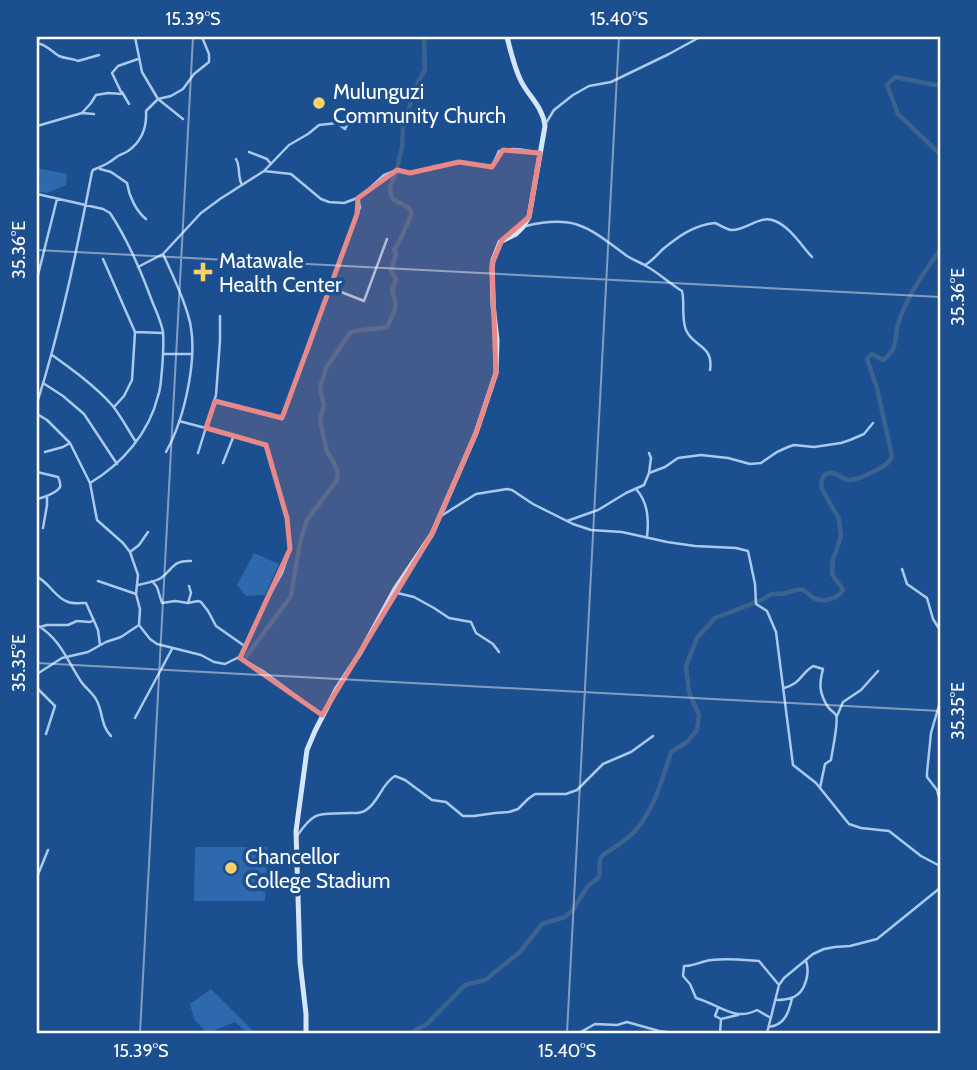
<svg xmlns="http://www.w3.org/2000/svg" width="977" height="1070" font-family="Cabin,sans-serif">
<style>
.green{fill:#2e69ad}
.lines{fill:none;stroke-linecap:round;stroke-linejoin:round}
.river{stroke:#3c6290;stroke-width:4.5}
.street{stroke:#a9c9ee;stroke-width:2.5}
.secondary{stroke:#d6e6fa;stroke-width:5}
.marked{fill:#e88989;fill-opacity:0.2;stroke:#e88989;stroke-width:5;stroke-linejoin:round}
.ticks{fill:none;stroke:#fff;stroke-width:2;stroke-opacity:0.45}
.poi-dot{fill:#ffd166;stroke:#1b4f8f;stroke-width:2.5}
.labels{text-anchor:middle;dominant-baseline:central;stroke-width:7;stroke-linejoin:round;paint-order:stroke}
.poi-label{font-size:21px;fill:#fff;stroke:#1b4f8f;text-anchor:start}
.neatline{fill:none;stroke:#fff;stroke-width:2.5}
.ticks-label{font-size:18px;text-anchor:middle;fill:#fff}
</style>
<rect width="100%" height="100%" fill="#1b4f8f"/>
<path class="green" d="M37,168L67,174L66,185L47,193L37,191Z
M254,553L279,564L265,595L246,596L237,585Z
M195,847H268L265,901H194Z
M211,989L252,1030L261,1033H244V1030L235,1022L207,1033L194,1019L190,1004Z"/>
<g class="lines">
<path class="river" d="M940,85H935L895,77L887,85L898,114L940,154
M243,661L291,596L300,542L307,520L337,480L338,473L333,461L327,452L320,420L324,405L320,388L326,368L350,333C359,328 376,330 387,327C394,312 399,307 392,291L396,279L391,271L396,254L394,250L401,238L411,215V211L408,207L394,200L391,196L390,187L396,173L402,147L403,125L418,82L425,70L424,37
M415,1033V1030L427,1024L465,985L485,980L520,952L542,924L565,917L572,911L587,887L599,877L600,859L603,855C612,849 622,843 630,836C653,815 662,780 671,752L687,742L697,730L699,715L689,692L686,666L697,638L715,618L764,599C772,591 776,595 786,593C792,592 796,588 803,590C808,592 808,594 812,597C822,604 837,599 843,590L832,574L833,560L841,536L839,519L822,489C820,482 823,471 832,473C837,473 842,479 848,480C856,481 878,470 885,465C889,463 890,460 892,456L877,388L867,359L872,354L883,360C900,347 893,338 899,321C906,299 926,269 940,250"/>
<path class="street" d="M37,43C47,45 51,51 59,56C66,59 72,58 78,61L99,55
M122,92L129,104
M158,99L171,96L183,89L194,74L209,62V54L202,37
M158,99L183,119
M82,113L91,103L96,95L108,93L122,94L112,73L118,66L138,59
M546,123L554,110L573,95L589,86L611,82L669,54L700,37
M37,126L82,113L94,114
M249,152L267,159L271,164
M236,159C241,168 237,176 242,185
M100,169L111,172L127,183C129,196 136,211 146,219
M264,171L291,174L321,199L329,202L344,203L360,197L384,175L397,170L410,173L459,162L492,166L499,151C514,147 525,150 540,153
M37,194L103,209L110,213C128,240 141,271 152,301C156,311 161,321 163,332C164,344 163,357 162,370C161,378 161,388 158,396C149,433 122,464 90,483
M526,226C576,214 589,228 627,256C633,260 640,262 646,266C659,273 670,284 682,291C685,303 681,317 686,330C693,347 714,345 710,370
M163,254L201,213L220,199L264,171L289,145L308,134L319,125L337,123L345,129C347,126 347,122 351,120C357,115 379,117 387,118
M103,259L135,332L132,380L124,396L114,407
M645,265C652,261 657,255 663,249C679,236 694,225 715,223C720,225 725,229 731,230C746,231 760,214 775,221C790,227 801,245 812,257
M138,267L163,254C172,274 182,294 188,315C200,352 185,418 166,452
M37,279L57,199
M331,288L364,301L387,239
M135,332L163,333
M163,354H191
M52,355C73,370 95,386 112,405C121,416 128,430 136,442
M43,383L63,396L84,414L117,464
M215,401L275,417L282,416L311,343L320,314L355,221L360,207L358,199
M37,403C61,328 77,249 92,172L93,170C105,165 109,163 118,156C122,154 125,153 128,151C142,141 147,127 146,111L158,99L142,72L135,37
M37,414L47,420L70,443L90,483L97,520L123,543L130,552L138,575L136,594L140,609L139,625L121,637L106,642L88,652L62,658L37,674
M45,452L63,447L70,443
M198,453L216,395L220,341V316
M649,453L651,458L649,473
M223,463L234,435
M37,472L58,477C59,479 61,485 60,487C57,493 42,498 37,499
M636,489C648,502 649,519 647,537
M441,516L476,494L507,489L512,490L533,504L573,524L591,530L622,532L667,542L695,546L736,548L748,551L755,584L756,604L767,611L776,632L793,765L816,783L849,824L861,828L889,831L921,856L940,866
M567,521L598,510L626,493L644,485L649,473L665,467L678,458L701,455L728,458L750,464L761,463L777,452L788,447L794,445L814,447L841,443L850,440L864,434L873,423
M43,528L47,505V496
M130,552L139,545L148,532
M902,569L907,584L927,598L933,619L940,630
M37,577C49,582 55,598 68,602C73,604 81,603 86,603L98,630L100,645
M98,581L136,594
M152,581L157,587L162,603L175,601L188,603L191,593L189,586
M138,585C145,583 155,582 161,578C173,569 173,560 191,561
M393,592L414,597L434,608L449,618L471,622L476,633L493,644L499,652
M188,603L198,601L201,602L208,611L216,626L246,647
M37,625C60,639 66,658 80,680C85,688 93,693 97,701C103,713 101,726 111,736
M139,625L150,639L157,644L201,655L214,662L225,664L241,656L266,602L282,573L290,550L287,518L265,445L255,441L179,421
M40,627L47,625H68L77,621L90,622L94,620
M240,658L263,671L322,715
M37,688L55,706L46,734
M784,688C802,683 799,675 813,666L823,669C819,684 819,693 828,707C830,710 834,712 836,715C839,722 832,751 831,760L825,764L820,788
M940,702L931,733L927,773V777L937,790L940,801
M837,716L843,702L861,690L878,671
M135,718L172,649
M297,836C316,808 320,815 350,813C355,813 361,814 366,810C379,802 382,783 395,776L405,780L432,800L446,802L463,816H474L495,813L509,812L518,809L528,799L535,794H566L577,790L603,764L631,752L653,736
M37,877L48,850
M776,1000C782,1000 789,999 794,997C806,991 810,972 806,961
M718,1008L715,1016L721,1019L738,1015
M771,1018L757,1010C734,1022 718,1004 696,998L690,984L683,976L684,966C694,966 697,963 706,961C720,957 745,960 759,961L779,985
M769,1027C785,1025 789,1012 792,998
M549,1033L551,1032L558,1033
M579,1033L595,1024L617,1025L627,1022L659,1031L673,1033
M700,1033L702,1032
M720,1033L721,1019
M767,1033L779,985L784,978L813,954L824,949L835,947L850,946L877,939L940,888"/>
<path class="secondary" d="M37,40L38,37
M306,1033V1014L300,962L296,831L307,750L315,731L337,688L360,653L395,589L432,534L476,433L496,373L497,340L493,305L492,269L493,260L500,242L516,234L523,227L529,217L545,126C543,107 529,97 521,81C514,67 511,52 507,37"/>
</g>
<path class="marked" d="M503,150L540,153L529,217L502,240L492,264L496,373L476,433L432,534L322,715L240,658L290,549L287,518L266,445L206,428L215,401L282,418L357,214L358,198L397,170L410,173L459,162L492,167Z"/>
<path class="ticks" d="M37,250L940,297M37,663L940,711M140,1033L193,37M567,1033L619,37"/>
<g class="poi-dot">
<circle cx="319" cy="103" r="7"/>
<path d="M199.5 261.5h7v7h7v7h-7v7h-7v-7h-7v-7h7z"/>
<circle cx="231" cy="868" r="7"/>
</g>
<g class="labels">
<g class="poi-label">
<text x="333" y="91">Mulunguzi<tspan x="333" dy="24">Community Church</tspan></text>
<text x="219" y="260">Matawale<tspan x="219" dy="24">Health Center</tspan></text>
<text x="245" y="856">Chancellor<tspan x="245" dy="24">College Stadium</tspan></text>
</g>
</g>
<rect width="977" height="1070" fill="none" stroke="#1b4f8f" stroke-width="77"/>
<rect x="38" y="38" width="901" height="994" class="neatline"/>
<g class="ticks-label">
<text x="193" y="25">15.39°S</text>
<text x="619" y="25">15.40°S</text>
<text transform="translate(19 250) rotate(-90)" y="6">35.36°E</text>
<text transform="translate(958 297) rotate(-90)" y="6">35.36°E</text>
<text transform="translate(19 663) rotate(-90)" y="6">35.35°E</text>
<text transform="translate(958 711) rotate(-90)" y="6">35.35°E</text>
<text x="141" y="1057">15.39°S</text>
<text x="567" y="1057">15.40°S</text>
</g>
</svg>
